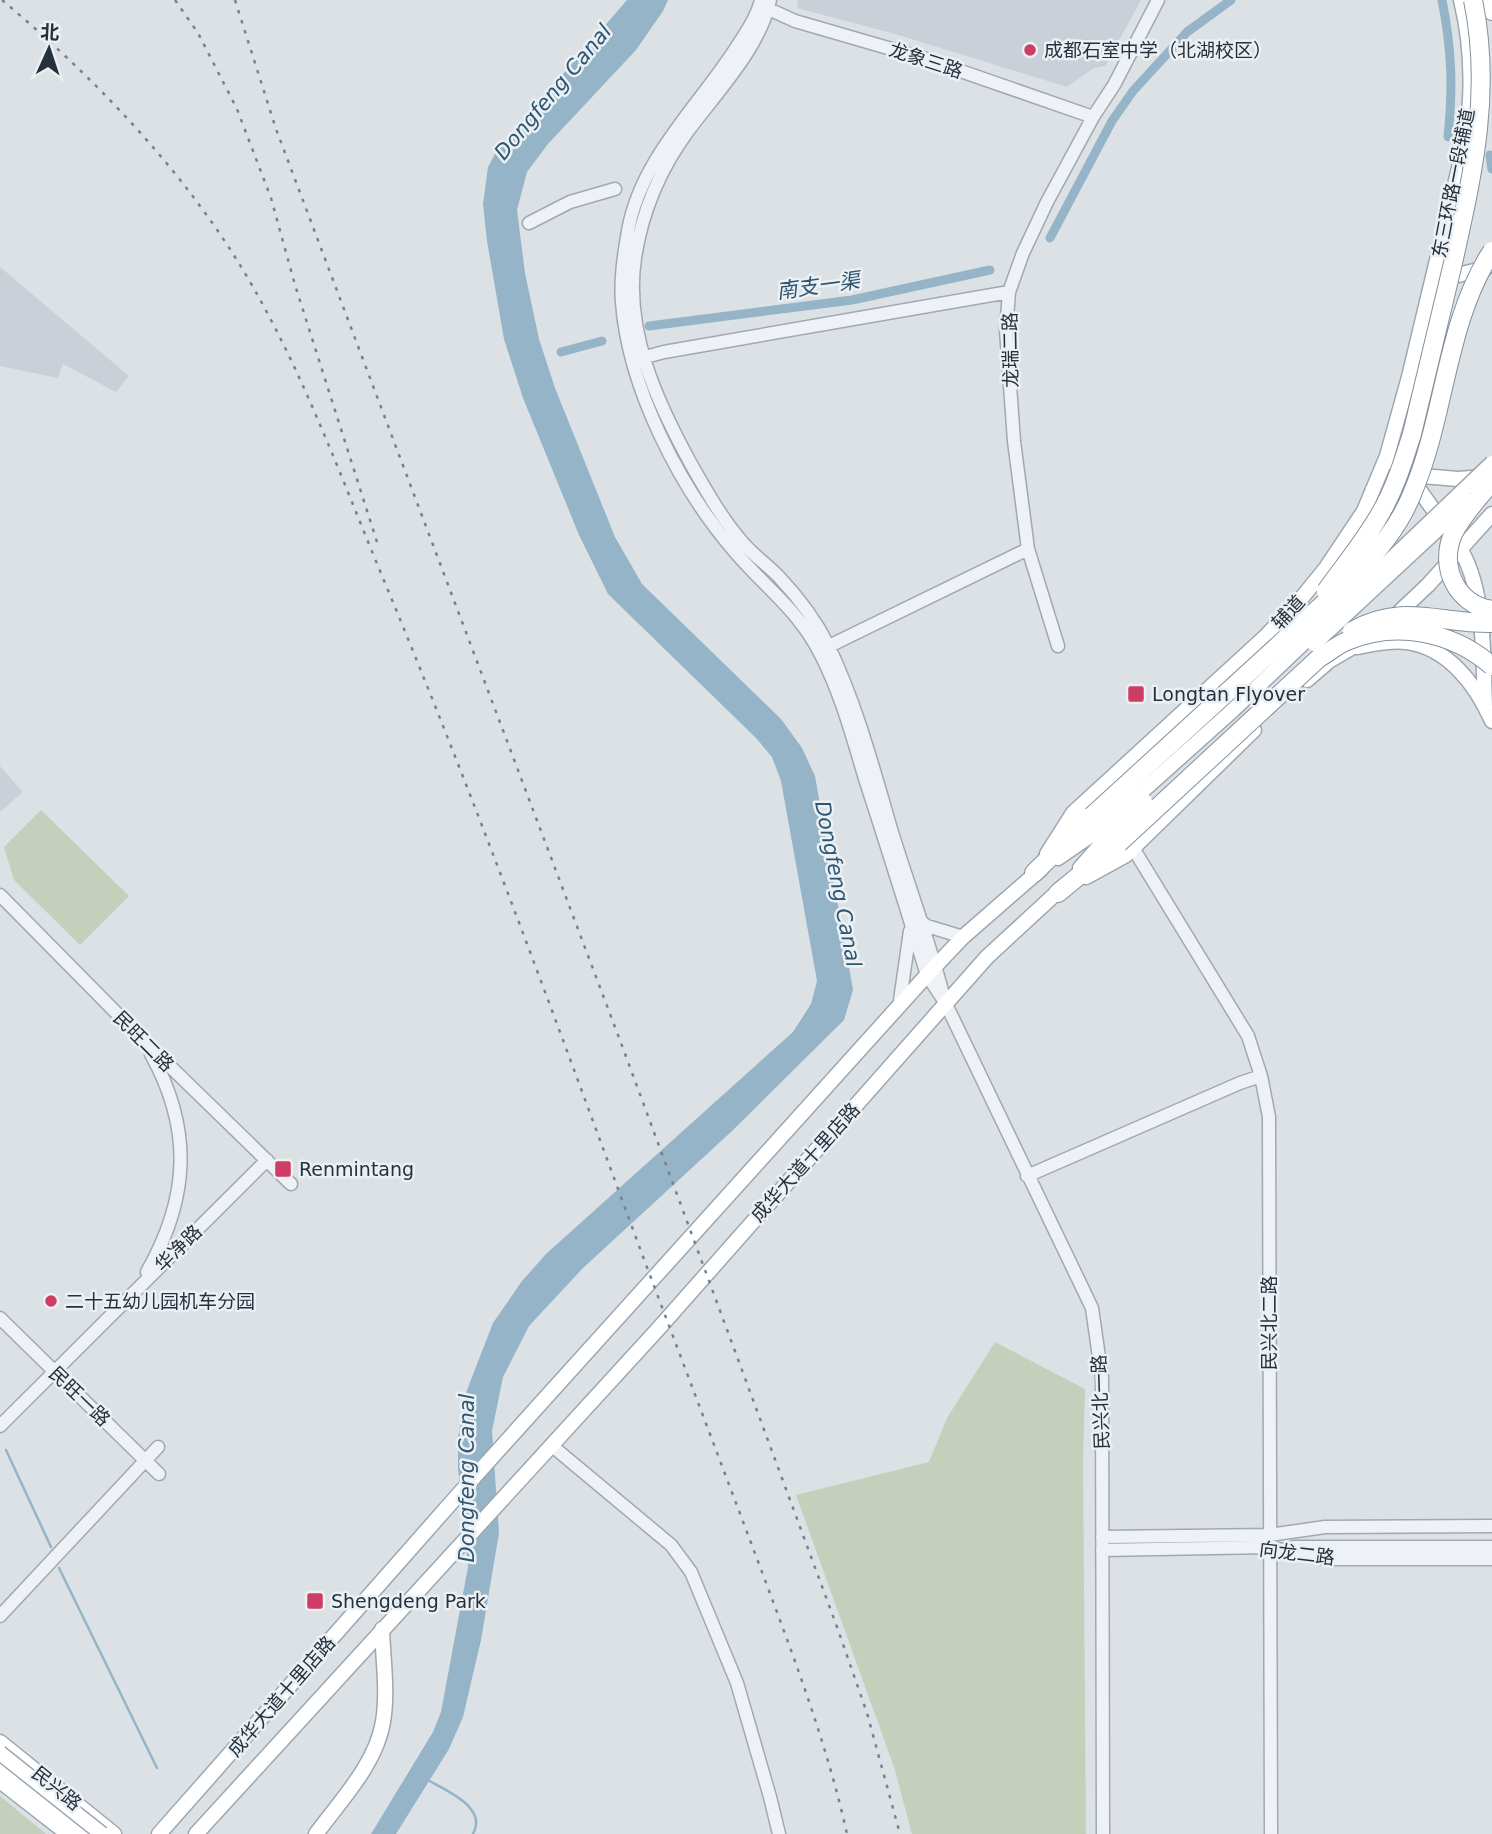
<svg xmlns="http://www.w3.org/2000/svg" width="1492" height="1834" font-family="'DejaVu Sans','Noto Sans SC',sans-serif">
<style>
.built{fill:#cad0d8}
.green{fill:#c4d0bc}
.water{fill:#95b4c7}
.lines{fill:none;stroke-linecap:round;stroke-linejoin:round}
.stream{stroke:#95b4c7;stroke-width:2.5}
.canal{stroke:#95b4c7;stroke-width:9}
.minor-casing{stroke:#a1a9b0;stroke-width:15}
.major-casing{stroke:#9ba7b2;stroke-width:17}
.highway-casing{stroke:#83909d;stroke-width:20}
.minor{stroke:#eef1f5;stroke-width:12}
.major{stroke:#fff;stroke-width:14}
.highway{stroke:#fff;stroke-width:18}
.rail{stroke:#758290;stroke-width:2.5;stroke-dasharray:3.5 7;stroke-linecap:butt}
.major-bridge-casing{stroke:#9ba7b2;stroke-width:17;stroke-linecap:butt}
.highway-bridge-casing{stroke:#83909d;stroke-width:20;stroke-linecap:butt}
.major-bridge{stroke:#fff;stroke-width:14}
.highway-bridge{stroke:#fff;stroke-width:18}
.poi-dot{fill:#cf3d65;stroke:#ebf0f4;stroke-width:2.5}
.labels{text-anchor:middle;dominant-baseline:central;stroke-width:5;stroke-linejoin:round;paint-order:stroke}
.poi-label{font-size:19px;fill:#25313c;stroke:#ebf0f4;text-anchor:start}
.street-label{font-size:19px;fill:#25313c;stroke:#ebf0f4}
.water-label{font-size:21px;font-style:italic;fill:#2f5570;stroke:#ebf0f4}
</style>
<rect width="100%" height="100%" fill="#dce1e6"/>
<path class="built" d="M798,0H1141L1105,66L1094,68L1067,87L895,34L797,8Z
M0,267L129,376L116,392L63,364L58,378L0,366Z
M0,766L23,792L0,812Z"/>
<path class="green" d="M41,810L129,896L80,945L14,880L4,847Z
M995,1342L1085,1389L1083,1461L1086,1834H912L894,1767L796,1495L929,1462L947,1418Z
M0,1796L46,1834H0Z"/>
<path class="water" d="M627,0H668L663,11L636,50L548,144L527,172L517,210L525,273L539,339L555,388L615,537L642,584L781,719L802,748L815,776L853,990L844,1020L731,1132L583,1268L529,1326L503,1377L492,1431L499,1533L481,1640L463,1717L449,1749L396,1834H371L433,1732L441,1712L468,1567L458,1468V1437L467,1390L493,1323L522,1281L546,1254L793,1032L811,1004L817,981L781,781L772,757L756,738L608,594L579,535L523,398L504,339L487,241L483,204L488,167L496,152Z"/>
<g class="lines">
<path class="stream" d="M6,1450L51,1547
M59,1568L157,1768
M428,1780C446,1791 488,1807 473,1834"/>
<path class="canal" d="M1442,0C1452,51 1453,86 1448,137
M1490,155L1492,169
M1050,238L1112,121L1133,91L1187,32L1231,0
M649,326L852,300L990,270
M561,352L602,341"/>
<g class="minor-casing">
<path id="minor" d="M761,0C757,17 745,34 736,48C698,107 640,160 628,231C624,254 620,279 622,302C628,387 680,489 736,553C766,588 798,610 820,653C841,693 853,739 866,782C887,846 907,911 927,975L946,1004L1092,1308L1102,1378L1103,1834
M770,0C760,48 716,93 688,131C660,169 642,212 635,258C624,331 657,402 691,464C707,492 722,519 743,543C754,556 768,565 779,577C799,598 815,619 828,645C856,703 873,767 891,829C908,884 928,938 943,994
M762,6L795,21L926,59L1093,117
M529,223L570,202L615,189
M638,359L664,352L1009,292
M1058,646L1028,549L1014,441L1006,330L1009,292L1023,253L1047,202L1093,117L1114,85L1158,0
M821,650L1028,549
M1133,848L1248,1036L1261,1076L1269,1117L1271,1834
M0,895L146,1043L291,1184
M919,920L927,926L963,937
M899,1007L910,931
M1027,1176L1240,1083L1261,1076
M147,1272C189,1198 193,1130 151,1054
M0,1318L159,1474
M0,1426L267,1160
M551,1445L671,1545L691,1572L737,1683L770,1797L779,1834
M1102,1537L1269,1535L1325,1527L1492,1526
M1294,1547H1492
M1102,1550L1269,1547L1326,1559H1492
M0,1616L158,1447"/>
</g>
<g class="major-casing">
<path id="major" d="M1442,279L1486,268
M1393,462L1409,475L1444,525
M1410,475L1458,479L1484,477
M1457,544C1486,586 1483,658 1485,707
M1392,619L1428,585L1492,514
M1357,647C1373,644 1390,640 1406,642C1448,647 1476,685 1492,721
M1307,680L1329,661L1365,640
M1047,854L1073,813L1265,637L1300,600L1326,568L1364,511L1387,456L1409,377L1466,139C1473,93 1472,45 1461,0
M1058,858L1100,829
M1080,868L1108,836
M1086,877L1126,855L1254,730
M0,1742L114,1834
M0,1766L85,1834
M0,1781L68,1834
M159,1834L458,1495L927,975L963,937L1041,869
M196,1834L659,1328L987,957L1064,886
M316,1834C341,1800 376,1764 383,1722C388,1692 383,1659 382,1629"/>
</g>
<g class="highway-casing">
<path id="highway" d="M1489,0L1492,11
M1034,873L1092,816
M1058,893L1119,843"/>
</g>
<use href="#minor" class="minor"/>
<use href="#major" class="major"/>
<use href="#highway" class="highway"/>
<path class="rail" d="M2,0C90,74 173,159 235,257C299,359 339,473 385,583C477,804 559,1029 642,1254C683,1363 724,1471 765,1580C796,1663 828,1748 847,1834
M175,0L198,33L237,109L271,198L295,285L377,542
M235,0L276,129L621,1043L837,1627L867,1713L900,1834"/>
<g class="major-bridge-casing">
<path id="major-bridge" d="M1314,644L1468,501
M1100,829L1233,710L1492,463
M1108,836L1145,801
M0,1753L102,1834"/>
</g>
<g class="highway-bridge-casing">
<path id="highway-bridge" d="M1492,481C1479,498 1462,515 1453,534C1439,567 1456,604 1492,610
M1326,591C1346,563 1369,536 1385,505C1397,482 1404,459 1412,434C1426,377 1439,320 1453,263C1473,173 1492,92 1473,0
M1352,631C1404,602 1439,624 1492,623
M1092,816L1353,577C1377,552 1399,527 1412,494C1446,415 1445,324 1492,251
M1119,843L1319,658C1328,653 1337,645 1347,641C1397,620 1453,632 1492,666"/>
</g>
<use href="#major-bridge" class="major-bridge"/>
<use href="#highway-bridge" class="highway-bridge"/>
</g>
<g class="poi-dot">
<circle cx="1030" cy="50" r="7"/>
<rect x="1127" y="685" width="18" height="18" rx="3.5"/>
<rect x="274" y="1160" width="18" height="18" rx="3.5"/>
<circle cx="51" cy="1301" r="7"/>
<rect x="306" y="1592" width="18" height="18" rx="3.5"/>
</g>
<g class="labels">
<g class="poi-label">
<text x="1044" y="50">成都石室中学（北湖校区）</text>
<text x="1152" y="694">Longtan Flyover</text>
<text x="299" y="1169">Renmintang</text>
<text x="65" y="1301">二十五幼儿园机车分园</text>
<text x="331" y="1601">Shengdeng Park</text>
</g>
<g class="street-label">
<text transform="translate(926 60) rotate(18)">龙象三路</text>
<text transform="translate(1453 183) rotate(-79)">东三环路一段辅道</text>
<text transform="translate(1010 350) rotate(-91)">龙瑞二路</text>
<text transform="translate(1288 612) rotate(-47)">辅道</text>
<text transform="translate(144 1041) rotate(45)">民旺二路</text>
<text transform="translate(805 1162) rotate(-48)">成华大道十里店路</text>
<text transform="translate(178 1248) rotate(-45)">华净路</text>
<text transform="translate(1269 1323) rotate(-90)">民兴北二路</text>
<text transform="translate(80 1396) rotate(44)">民旺一路</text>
<text transform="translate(1100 1402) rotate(-92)">民兴北一路</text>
<text transform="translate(1297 1553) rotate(7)">向龙二路</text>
<text transform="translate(281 1696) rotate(-49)">成华大道十里店路</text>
<text transform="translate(57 1788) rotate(39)">民兴路</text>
</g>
<g class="water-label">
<text transform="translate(553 92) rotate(-50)">Dongfeng Canal</text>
<text transform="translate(818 286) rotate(-8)">南支一渠</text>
<text transform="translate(838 884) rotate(79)">Dongfeng Canal</text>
<text transform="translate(467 1478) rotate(-90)">Dongfeng Canal</text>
</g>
</g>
<g transform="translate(49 49) rotate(3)" stroke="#ebf0f4" stroke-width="5" paint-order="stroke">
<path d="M0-5L12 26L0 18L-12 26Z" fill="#25313c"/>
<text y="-10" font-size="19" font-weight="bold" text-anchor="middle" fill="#25313c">北</text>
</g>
</svg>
